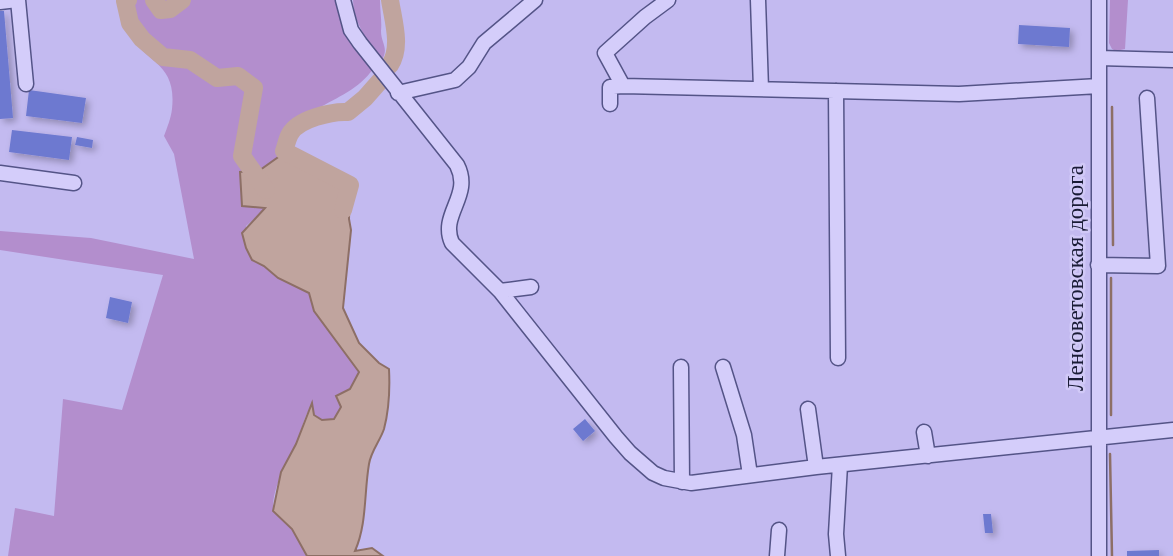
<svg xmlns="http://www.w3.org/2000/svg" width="1173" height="556" font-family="'Times New Roman',serif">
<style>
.green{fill:#b38ecd}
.water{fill:#c0a49e;stroke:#8d6f66;stroke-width:2}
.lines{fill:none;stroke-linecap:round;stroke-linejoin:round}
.stream{stroke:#8d6f66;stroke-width:2.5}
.river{stroke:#c0a49e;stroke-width:18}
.building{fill:#6d79d0;filter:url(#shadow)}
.minor-casing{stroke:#545487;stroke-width:17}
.minor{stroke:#d4cdfa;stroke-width:14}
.labels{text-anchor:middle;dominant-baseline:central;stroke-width:5;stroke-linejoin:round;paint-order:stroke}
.street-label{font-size:23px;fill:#191b35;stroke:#d1c9f7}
</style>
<defs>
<filter id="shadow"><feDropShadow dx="3.5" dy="3.5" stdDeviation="3.5" flood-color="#0004"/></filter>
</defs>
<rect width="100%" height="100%" fill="#c3baf0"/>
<path class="green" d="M120,0H336C343,36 350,42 373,69C359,89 338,97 317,109L325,120L309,125L302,122L299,129L293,132L277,155L284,153L259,170L241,172L266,208L246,226L252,260L264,266L278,278L309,293L314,311L359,372L334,419L322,420L314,414L312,405C304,416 302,429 297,442C288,464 272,485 273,511L292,529L307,556H8L15,508L54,516L63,399L122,410L163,275L0,250V231L91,238L194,259L174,154L164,136C167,128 171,118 172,109C177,62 146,64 127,32C122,24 120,9 120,0Z
M353,0H380C380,11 382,21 381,31C381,43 389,48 382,60C368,42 354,24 353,0Z
M1110,0H1128L1125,49L1116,51L1112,49L1109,43Z"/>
<path class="water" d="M284,153L350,187L349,219L351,230L343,308L359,343L379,363L389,369C390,389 389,410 384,429C380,441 371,451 369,464C364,493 367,524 355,551L372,548L383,556H307L292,529L273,511L281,472L296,444L312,403L314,415L322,420L334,419L341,407L336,396L350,389L359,372L314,311L309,293L278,278L264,266L252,260L246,248L242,233L265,208L242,206L240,172L260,170Z"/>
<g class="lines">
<path class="stream" d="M1112,107L1113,245
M1111,278V415
M1110,454L1112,556"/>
<path class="river" d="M128,0L125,1L130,23L142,39L163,57L190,60L217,78L238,76L254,88L242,156L266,190
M154,0L161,10L170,9L182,0
M390,0C393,20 402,47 390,65
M343,210L350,185L284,151C286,146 287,139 290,134C298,119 332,111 348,112L365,98L380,81"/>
</g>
<path class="building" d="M0,11H4L13,118L0,119Z
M1019,25L1070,28L1069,47L1018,44Z
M29,90L86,98L82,123L26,116Z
M12,130L72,137L69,160L9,152Z
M77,137L93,140L92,148L75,145Z
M110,297L132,302L128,323L106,318Z
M585,419L595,431L583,441L573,429Z
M983,514H991L993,533H985Z
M1159,550V556H1127V551Z"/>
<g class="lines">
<g class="minor-casing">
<path id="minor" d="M18,0L26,84
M343,0L351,30L360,43L457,165C473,196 439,214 452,243L500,291L616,437L630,453L653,473L664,478L691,483L816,467L1173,430
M668,0L645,17L605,53L623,86L959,94L1099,86
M758,0L761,89
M0,2L17,0
M1099,58L1173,60
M836,91L838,358
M398,93L455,80L469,67L484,43L535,0
M610,104V87L623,86
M0,173L74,183
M1098,265L1158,266L1147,98
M500,291L531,287
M681,367L682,482
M723,367L744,435L750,475
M808,409L816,467
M924,432L928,456
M777,556L779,530
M838,556L836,534L840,465
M1099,556V0"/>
</g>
<use href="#minor" class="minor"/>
</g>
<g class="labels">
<g class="street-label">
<text transform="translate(1075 278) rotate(-90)">Ленсоветовская дорога</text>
</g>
</g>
</svg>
